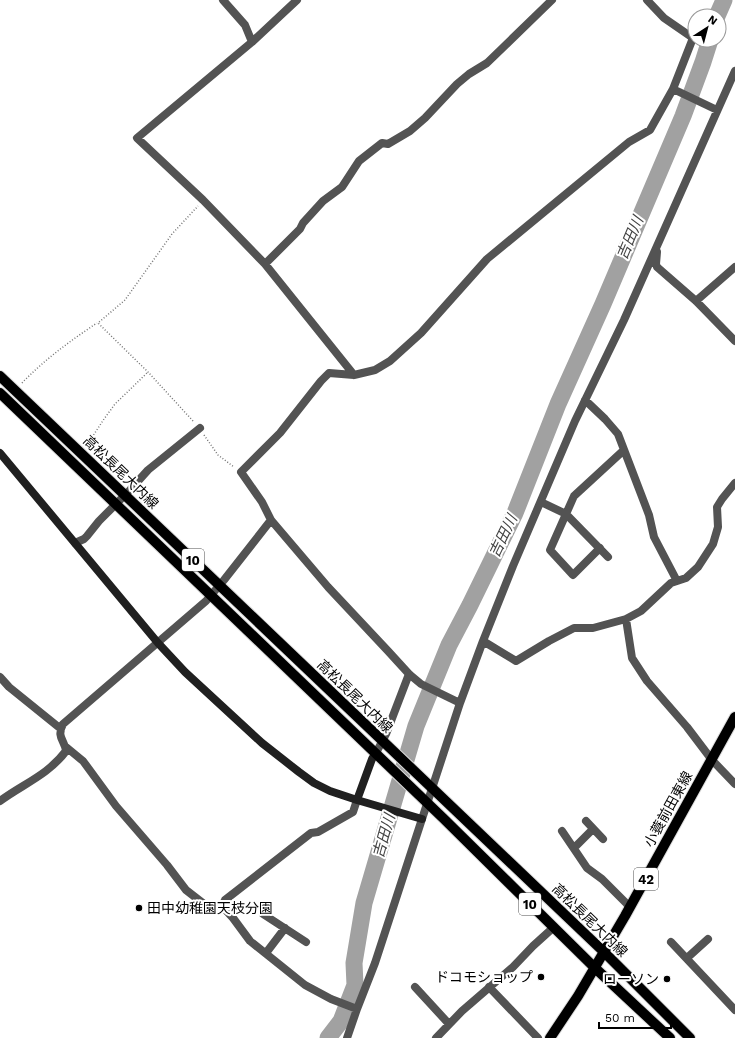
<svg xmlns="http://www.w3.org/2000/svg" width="735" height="1038" font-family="'Work Sans','Noto Sans JP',sans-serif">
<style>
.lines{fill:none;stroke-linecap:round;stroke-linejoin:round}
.river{stroke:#a1a1a1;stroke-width:17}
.primary-casing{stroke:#dbdbdb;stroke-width:12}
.path{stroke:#757575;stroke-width:1.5;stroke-dasharray:1 2;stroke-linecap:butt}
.street{stroke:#535353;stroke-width:8}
.secondary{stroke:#202020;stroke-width:8}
.primary{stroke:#000;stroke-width:10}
.poi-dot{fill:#000;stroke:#fff;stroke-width:1.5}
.labels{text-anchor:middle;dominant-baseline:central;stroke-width:4;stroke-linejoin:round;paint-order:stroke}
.shield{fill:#fff;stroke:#4c4c4c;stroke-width:1}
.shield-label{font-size:13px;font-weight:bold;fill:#000}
.street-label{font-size:14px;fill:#000;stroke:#fff}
.poi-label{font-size:14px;fill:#000;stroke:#fff;text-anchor:end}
.water-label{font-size:15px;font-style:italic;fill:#424242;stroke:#fff}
</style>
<rect width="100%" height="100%" fill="#fff"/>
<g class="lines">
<path class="river" d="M717,16L724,0
M328,1038L341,1021L355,985L354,963L364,903L416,726L449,645L470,605L515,513L558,404L603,304L683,116L703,62L710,40"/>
<g class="primary-casing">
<path id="primary" d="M0,376L604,952L690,1038
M0,393L443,818L595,968L670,1038
M550,1038L578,996L625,916L735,717"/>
</g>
<path class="path" d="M22,383C44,360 70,341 97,323
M193,421L148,372L98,323L125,300L172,234L198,206
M204,435L218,455L234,467
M87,445L104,419L115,404L148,372"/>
<path class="street" d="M223,0L245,25L252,42
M297,0L252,42L137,138L203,200L265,264L354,375
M673,89L717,110
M657,252L656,264L657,267L696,301L735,341
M265,264L300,229L303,223L323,201L342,187L359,161L382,143L388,144L410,131L425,118L457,84L469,74L487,63L552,0
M696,301L735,267
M585,400L605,419L618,434L649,515L654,537L677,581
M541,502L566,514L608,557
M75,543L84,539L87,536L99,521L130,490L148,470L200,428
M600,548L573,575L550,550L574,496L624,450
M626,619L632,658L647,681L687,727L712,760L735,784
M483,641L516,661L549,641L574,628H593L626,619L641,611L671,583L686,578L698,567L713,544L718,527L717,507L722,499L735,483
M0,677L9,687L61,729
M460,703L421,684L409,674L388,651L328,587L271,520L262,502L241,472L280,433L321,381L329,373L354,375L375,370L390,361L421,333L487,259L629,142L650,130L673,89L693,38L664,18L647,0
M66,747L83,761L116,806L167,865L186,890L204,904L222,906L233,918L250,941L305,985L331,999L357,1009
M376,753L386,734L409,674
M0,801C23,784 48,775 66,751C65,740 56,738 63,724L206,601L224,580L271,520
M586,821L603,839
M562,831L587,868L602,879L630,907
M574,848L593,829
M222,906L225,900L311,833L318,832L353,812L357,800
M263,914L306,942
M671,942L735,1010
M266,953L285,928
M687,958L708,939
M415,987L449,1024
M489,987L538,1038
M347,1038L357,1009L375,963L422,819L460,703L483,641L513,566L575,421L624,320L735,71
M436,1038L462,1011L513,967L533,946L554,927"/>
<path class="secondary" d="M0,453L158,643L185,672L262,743L299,772L314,783L330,791L357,800L422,819
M357,800L372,759L376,753"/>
<use href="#primary" class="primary"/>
</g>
<g class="poi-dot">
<circle cx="139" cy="908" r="4"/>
<circle cx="541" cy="977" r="4"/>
<circle cx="667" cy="979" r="4"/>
</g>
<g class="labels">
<g class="shield">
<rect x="182" y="549" width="22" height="22" rx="3"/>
<rect x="634" y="868" width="24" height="22" rx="3"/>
<rect x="519" y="893" width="22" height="22" rx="3"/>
</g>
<g class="shield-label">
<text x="193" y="560">10</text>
<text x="646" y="879">42</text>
<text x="530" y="904">10</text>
</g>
<g class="street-label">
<text transform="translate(121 472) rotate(44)">高松長尾大内線</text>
<text transform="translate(355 696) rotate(44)">高松長尾大内線</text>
<text transform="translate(668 809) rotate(-61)">小蓑前田東線</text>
<text transform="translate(590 920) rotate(44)">高松長尾大内線</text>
</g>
<g class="poi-label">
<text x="147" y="908" text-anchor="start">田中幼稚園天枝分園</text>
<text x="533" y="977">ドコモショップ</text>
<text x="659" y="979">ローソン</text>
</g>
<g class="water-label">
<text transform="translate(630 238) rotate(-67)">吉田川</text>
<text transform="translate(503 536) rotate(-64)">吉田川</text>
<text transform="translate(384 836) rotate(-74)">吉田川</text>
</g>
</g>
<g transform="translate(707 28) rotate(36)"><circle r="19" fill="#ffffff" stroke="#999999"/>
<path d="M0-3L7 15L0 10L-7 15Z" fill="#000000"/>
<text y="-6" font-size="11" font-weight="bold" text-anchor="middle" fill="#000000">N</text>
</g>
<path d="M599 1022v6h72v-6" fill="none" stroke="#000000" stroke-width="2"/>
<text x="605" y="1022" font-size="12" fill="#000000" stroke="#ffffff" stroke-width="3" paint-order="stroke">50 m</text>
</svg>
